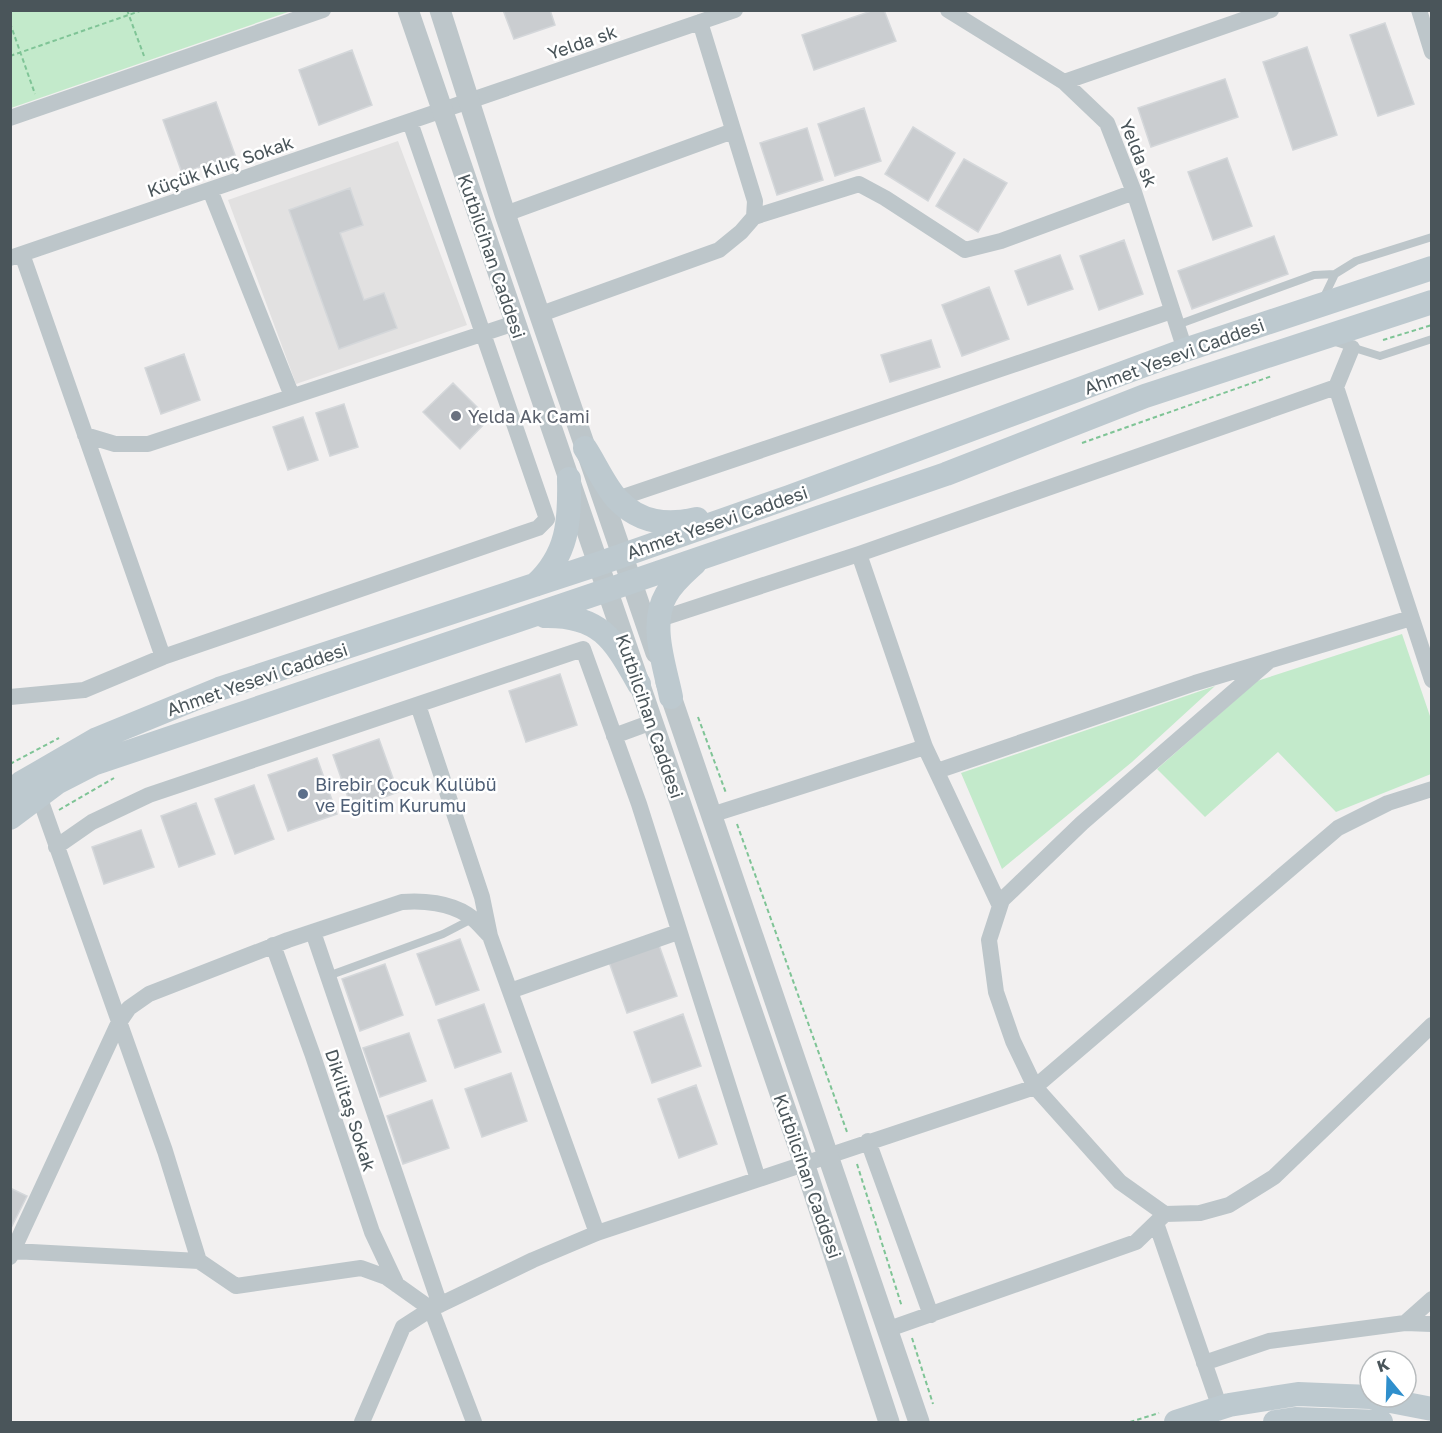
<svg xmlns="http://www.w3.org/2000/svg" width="1442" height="1433" font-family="'Golos Text',sans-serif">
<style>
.education{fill:#e2e1e1}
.green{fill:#c3eacb}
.building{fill:#cacdd0;stroke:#d4d7da;stroke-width:1.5}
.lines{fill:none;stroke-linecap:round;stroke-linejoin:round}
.path{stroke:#7fc496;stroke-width:2;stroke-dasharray:4.5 3;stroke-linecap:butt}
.service{stroke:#bdc6ca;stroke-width:8}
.minor{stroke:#bdc6ca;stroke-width:16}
.tertiary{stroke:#bdc6ca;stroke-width:21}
.secondary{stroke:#bdc9cf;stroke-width:24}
.worship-dot{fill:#6b7280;stroke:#fff;stroke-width:2}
.service-dot{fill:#5c6f8a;stroke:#fff;stroke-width:2}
.labels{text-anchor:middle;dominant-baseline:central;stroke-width:5;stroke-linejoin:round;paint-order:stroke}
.street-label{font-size:18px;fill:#4a555a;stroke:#fff}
.worship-label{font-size:18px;fill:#5b616d;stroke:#fff;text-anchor:start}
.service-label{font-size:18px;fill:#4e5e75;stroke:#fff;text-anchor:start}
</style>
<rect width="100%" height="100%" fill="#f2f0f0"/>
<path class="education" d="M398,141L467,325L296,384L228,200Z"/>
<path class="green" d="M11,10H291V11L11,108Z
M1402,634L1431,719V774L1336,812L1278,752L1205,817L1157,769L1257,681Z
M1215,686L1132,762L1002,869L961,773Z"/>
<path class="building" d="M503,10H550L555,25L514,39Z
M874,10H884L896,41L814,70L802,35Z
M1385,23L1414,104L1378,116L1350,35Z
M1307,47L1337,135L1293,150L1263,62Z
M352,50L372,105L319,125L299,70Z
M1225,79L1238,117L1151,147L1138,108Z
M216,102L235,155L182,173L163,120Z
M864,108L881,161L835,176L818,124Z
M913,127L955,153L928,201L885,174Z
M807,128L823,180L777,195L760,143Z
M1227,158L1252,226L1213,240L1188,172Z
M964,159L1007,183L978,232L936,206Z
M350,188L363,225L340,233L364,300L384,293L397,328L339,349L289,210Z
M1274,236L1288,274L1192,309L1178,271Z
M1124,240L1143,294L1099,310L1080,256Z
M1060,255L1073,289L1028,305L1015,271Z
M989,287L1009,339L962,356L942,305Z
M931,340L940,367L890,382L881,355Z
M184,354L200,400L161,414L145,368Z
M453,383L489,419L460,449L423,412Z
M344,404L358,447L330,456L316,413Z
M303,417L318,460L288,470L273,427Z
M560,674L577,725L526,742L509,691Z
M379,739L398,792L352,809L333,755Z
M317,758L337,814L288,831L268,775Z
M254,785L274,839L235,854L215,799Z
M196,803L215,854L179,867L161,816Z
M141,830L154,867L104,884L92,847Z
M460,939L479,990L436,1005L417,954Z
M659,945L677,996L627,1013L609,962Z
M385,964L403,1015L360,1031L342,979Z
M484,1004L501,1052L455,1068L438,1020Z
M683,1014L701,1066L652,1083L634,1032Z
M409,1033L426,1081L380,1097L363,1048Z
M511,1073L527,1121L482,1137L465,1089Z
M696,1085L717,1144L679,1158L658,1099Z
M432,1100L449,1148L403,1164L387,1116Z
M10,1188L27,1196L10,1230Z"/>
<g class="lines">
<path class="path" d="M127,10L144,56
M10,11L13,10
M10,23L35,94
M10,56L143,10
M1383,340L1432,325
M1082,443L1272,376
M698,717L726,793
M10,764L59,738
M59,810L114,778
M737,824L847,1132
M857,1164L902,1307
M912,1338L933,1404
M1130,1422L1159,1413"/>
<path class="service" d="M1323,299L1335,274L1356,261L1432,237
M1177,325L1314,275L1335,274
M1332,341L1380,356L1432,339
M328,976L443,934L472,919"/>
<path class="minor" d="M948,10L1064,82L1107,123L1134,192L1185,350
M1419,10L1432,52
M1064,82L1271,10
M10,118L323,10
M210,190L292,396
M505,214L733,131
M754,217L859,184L885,198L965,250L1001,241L1134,192
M22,254L163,657
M10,258L735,10
M541,314L719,250L741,232L754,217L755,201L700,22
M1352,348L1336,387L1432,680
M85,435L115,444H148L515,323
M617,499L1172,311
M859,554L925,747L1000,906
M660,619L859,554L1336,387
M1269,661L1082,823L1002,900L989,940L996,992L1013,1041L1035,1087L1120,1182L1165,1214L1200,1213L1229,1205L1274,1177L1432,1025
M10,697L84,690L163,657L538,528L547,519L410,122
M418,705L482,897L490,936L597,1233
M614,736L652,722
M937,771L1195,683L1411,618
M39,796L165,1151L199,1261
M711,815L925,747
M56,847L92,822L149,795L583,649L639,804L758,1179
M313,932L440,1305
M273,945L312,1053L372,1232L397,1285
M510,991L678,932
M868,1141L931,1315
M1156,1223L1220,1408
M13,1251L199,1261L236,1286L361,1268L386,1277L431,1309
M10,1257L118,1024L129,1008L149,994L288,940L402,902C423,900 450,903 468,915C476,920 483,929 490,936
M431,1309L474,1422
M1405,1323L1432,1299
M886,1330L1136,1242L1165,1214
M1204,1363L1269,1341L1405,1323L1432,1324
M362,1422L403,1327L431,1309L533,1260L597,1233L1035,1087L1338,828L1388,803L1432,789"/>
<path class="tertiary" d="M408,10L804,1163L889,1422
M440,10L505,214L656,653
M666,682L919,1422"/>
<path class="secondary" d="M585,448C595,463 606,488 618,500C640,523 667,526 697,519
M535,585C568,555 570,521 569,479
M545,616C601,615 614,640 639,684
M671,697C665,667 649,624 666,595C673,582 684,573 695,563
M10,792L21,783L97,739L219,689L598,564L789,497L1185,350L1432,268
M10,818L58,782L93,764L628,583L946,474L1145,396L1432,302
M1370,1397L1432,1409
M1176,1422L1229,1405L1298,1394L1370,1397
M1275,1422L1295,1419L1381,1422"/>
</g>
<circle class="worship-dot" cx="456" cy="416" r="6"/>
<circle class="service-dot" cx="303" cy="794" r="6"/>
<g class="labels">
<g class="street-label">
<text transform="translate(582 42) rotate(-19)">Yelda sk</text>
<text transform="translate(1139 153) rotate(68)">Yelda sk</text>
<text transform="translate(220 166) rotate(-19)">Küçük Kılıç Sokak</text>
<text transform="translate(492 256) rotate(71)">Kutbilcihan Caddesi</text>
<text transform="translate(1174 356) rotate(-20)">Ahmet Yesevi Caddesi</text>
<text transform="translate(717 522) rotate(-19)">Ahmet Yesevi Caddesi</text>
<text transform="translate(257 679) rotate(-19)">Ahmet Yesevi Caddesi</text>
<text transform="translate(650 716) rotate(71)">Kutbilcihan Caddesi</text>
<text transform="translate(351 1110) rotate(72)">Dikilitaş Sokak</text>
<text transform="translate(808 1176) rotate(71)">Kutbilcihan Caddesi</text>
</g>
<g class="worship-label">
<text x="468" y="416">Yelda Ak Cami</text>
</g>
<g class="service-label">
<text x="315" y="784">Birebir Çocuk Kulübü<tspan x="315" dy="21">ve Eğitim Kurumu</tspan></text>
</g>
</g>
<rect width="1442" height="1433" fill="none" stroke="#4a555a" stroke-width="24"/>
<g transform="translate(1388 1379) rotate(341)"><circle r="28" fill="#ffffff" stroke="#b7bbbd" stroke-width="1.5"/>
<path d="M0-4.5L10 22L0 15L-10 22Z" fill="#2f8fcc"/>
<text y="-9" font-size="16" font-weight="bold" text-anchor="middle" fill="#4a555a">K</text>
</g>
</svg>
